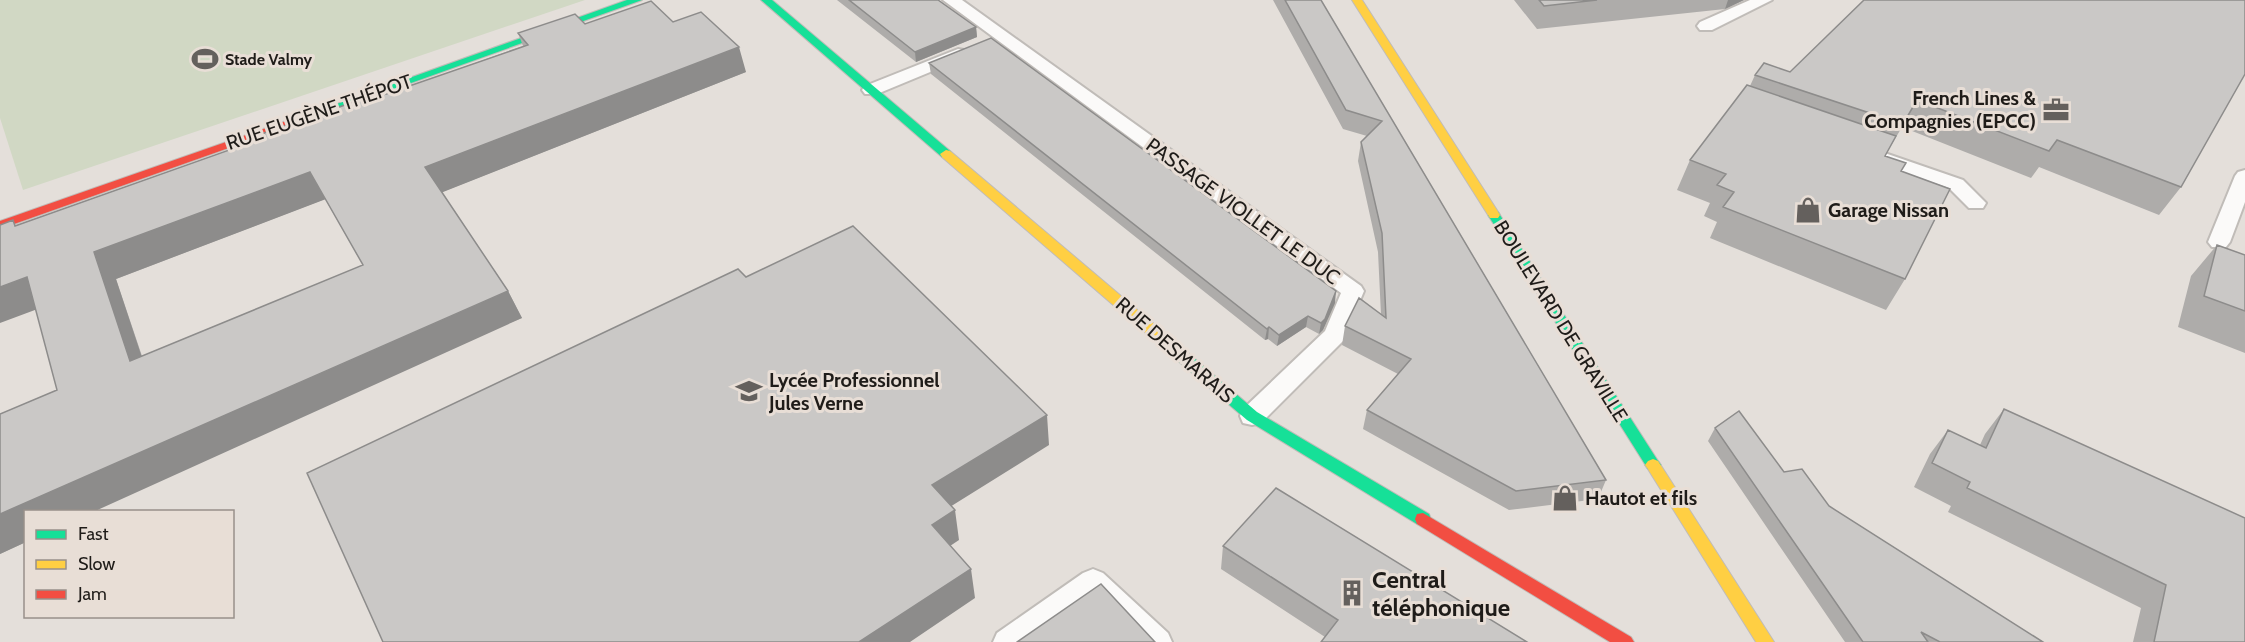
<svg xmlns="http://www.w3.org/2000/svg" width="2245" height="642" font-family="Cabin,sans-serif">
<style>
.green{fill:#d1d8c4}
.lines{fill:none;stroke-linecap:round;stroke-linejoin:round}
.lane-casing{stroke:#c0bcb8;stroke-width:4}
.fast-casing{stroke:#c0bcb8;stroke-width:2}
.slow-casing{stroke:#c0bcb8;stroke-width:2}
.jam-casing{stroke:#c0bcb8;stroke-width:2}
.lane{fill:#fbfaf9;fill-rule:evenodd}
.fast{fill:#16e098;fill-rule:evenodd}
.slow{fill:#ffcf43;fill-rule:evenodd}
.jam{fill:#f24e42;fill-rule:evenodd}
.wall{fill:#aeacaa;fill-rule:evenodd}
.shaded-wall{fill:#8d8c8b}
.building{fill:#cac8c6;stroke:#8d8c8b;stroke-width:1.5;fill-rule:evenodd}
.labels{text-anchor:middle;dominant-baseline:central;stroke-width:6;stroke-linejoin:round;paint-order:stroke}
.far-poi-label{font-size:16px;font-weight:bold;fill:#1f1c19;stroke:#e8ded6;text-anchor:start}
.poi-label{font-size:20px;font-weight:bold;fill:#1f1c19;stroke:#e8ded6;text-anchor:start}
.street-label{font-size:20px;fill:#1f1c19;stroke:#e8ded6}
.near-poi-label{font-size:24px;font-weight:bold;fill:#1f1c19;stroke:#e8ded6;text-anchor:start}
</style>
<rect width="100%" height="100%" fill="#e4dfda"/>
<path class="green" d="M0,0H585L23,190L0,118Z"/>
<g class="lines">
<g class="lane-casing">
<path id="lane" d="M943,0H962L1361,286L1364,291L1343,341L1261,423L1252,425L1243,423L1240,416L1243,409L1325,331L1341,293Z
M1750,0H1772L1712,30H1700L1697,26L1700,22Z
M958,49L964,50L967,54L964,58L877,94H865L862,90L865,86Z
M1876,150L1963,180L1986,203L1983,208H1969L1949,188L1869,160L1866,156L1869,152Z
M2245,170V202L2230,242L2226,247H2212L2208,242L2235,176L2238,172Z
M1093,569L1103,573L1168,633L1172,642H1139L1092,597L1029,642H993L997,633L1083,573Z"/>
</g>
<g class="fast-casing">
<path id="fast" d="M627,0H642L330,112L326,113L320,110Z
M761,0H772L950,151L952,154L950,157H942Z
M1494,211L1498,212L1658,461L1661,465L1658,469L1653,471L1648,469L1488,215Z
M1182,351L1187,352L1257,412L1429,514L1431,519L1429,524L1423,525L1417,524L1247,420L1177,360L1175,356L1177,352Z"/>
</g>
<g class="slow-casing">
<path id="slow" d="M1352,0H1362L1500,215L1498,218H1490Z
M946,150L950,151L1187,352L1189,356L1187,360H1177L942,157L940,154Z
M1653,459L1658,461L1774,642H1756L1648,469L1645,465L1648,461Z"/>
</g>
<g class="jam-casing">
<path id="jam" d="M326,107L332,110L330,112L0,229V221Z
M1423,513L1631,637L1634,642H1610L1417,524L1415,519L1417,514Z"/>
</g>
<use href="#lane" class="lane"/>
<use href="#fast" class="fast"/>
<use href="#slow" class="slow"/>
<use href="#jam" class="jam"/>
</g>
<path class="wall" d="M837,0H938L976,27L977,37L916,62Z
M1273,0H1321L1606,480L1598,499L1509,510L1363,429L1367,410L1398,374L1342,345L1345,326L1381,315L1378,252L1358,161L1361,142L1367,136L1343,129Z
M1514,0H1744L1725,9L1537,29Z
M1864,0L2181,187L2159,215L2039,167L2031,178L1902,127L1885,156L1901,171L1905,279L1886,310L1710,238L1717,222L1704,216L1710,203L1677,190L1690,160L1750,86L1755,75L1790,72Z
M673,22L746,72L442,192L508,291L522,318L26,512V542L0,554V414L57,390L17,225L523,46L518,33L585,24ZM325,199L363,265L142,356L116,279Z
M929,63L1335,303L1323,330L1319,334L1306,327L1277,346L1268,339L1265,340L931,74Z
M2217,245L2245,255V353L2178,327L2191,276Z
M2004,409L2245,642H2133L2141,608L1948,512L1951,506L1914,487L1930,454L1948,430L1980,445L1985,434Z
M1715,428L1784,472L1829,506L2043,642H1845L1708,441Z
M1223,546L1527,642L1325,637L1221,569Z"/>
<path class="shaded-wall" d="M1728,0H1744L1725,9Z
M976,27L977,37L916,62L915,52Z
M739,47L746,72L438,194L425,167Z
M310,172L326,199L116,279L152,388L130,361L94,252Z
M27,277L51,304L0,323V287Z
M508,291L522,318L93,512H26V542L0,554V514Z
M1336,291L1335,303L1323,330L1319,334L1321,323Z
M1308,316L1306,327L1277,346L1279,335Z
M1269,327L1268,339L1265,340L1267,329Z
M1047,415L1049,445L937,515L932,485Z
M955,510L959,540L938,554L932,525Z
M971,569L975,598L910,642H859Z"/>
<path class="building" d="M849,0H938L976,27L915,52Z
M1285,0H1321L1606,480L1516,491L1367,410L1411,359L1345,326L1359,298L1386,318L1382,233L1361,142L1382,121L1346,110Z
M1539,0H1597L1544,6Z
M1864,0H2245V74L2181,187L2057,140L2049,151L1917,100L1903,124L1755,75L1764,63L1790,72Z
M651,1L673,22L701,12L739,47L425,167L508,291L0,514V414L57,390L27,277L0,287V225L13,220L15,226L266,137L264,133L345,105L384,91L386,94L528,45L518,33L575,14L585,24ZM310,172L363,265L130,361L94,252Z
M991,38L1336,291L1325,319L1321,323L1308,316L1279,335L1269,327L1267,329L929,63Z
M1747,85L1896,136L1885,156L1906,163L1901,171L1950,189L1905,279L1723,207L1734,192L1717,185L1726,174L1690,160Z
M853,226L1047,415L932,485L955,510L932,525L971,569L859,642H383L307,473L738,269L746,277Z
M2217,245L2245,255V311L2204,296Z
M2004,409L2245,518V642H2154L2166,585L1967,488L1970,482L1932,463L1948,430L1986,448Z
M1739,411L1784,472L1802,469L1829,506L2043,642H1940L1921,632L1928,642H1863L1715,428Z
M1276,488L1527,642H1321L1338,620L1223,546Z
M1101,584L1155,642H1017Z"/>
<defs>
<g id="stadium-bare" transform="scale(2.07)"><path d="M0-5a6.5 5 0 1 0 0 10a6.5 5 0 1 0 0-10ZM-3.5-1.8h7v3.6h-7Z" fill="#64605d" stroke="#e8ded6" stroke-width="2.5" paint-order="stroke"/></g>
<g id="office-bare" transform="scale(2.07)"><path d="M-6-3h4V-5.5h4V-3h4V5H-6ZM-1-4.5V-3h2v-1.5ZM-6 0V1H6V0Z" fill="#64605d" stroke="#e8ded6" stroke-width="2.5" paint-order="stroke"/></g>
<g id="shop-bare" transform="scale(2.07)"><path d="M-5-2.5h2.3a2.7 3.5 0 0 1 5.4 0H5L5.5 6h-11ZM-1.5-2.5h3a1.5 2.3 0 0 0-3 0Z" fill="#64605d" stroke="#e8ded6" stroke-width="2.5" paint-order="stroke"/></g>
<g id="school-bare" transform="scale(2.07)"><path d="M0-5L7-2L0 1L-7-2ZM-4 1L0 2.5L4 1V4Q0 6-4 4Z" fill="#64605d" stroke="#e8ded6" stroke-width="2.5" paint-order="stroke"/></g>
<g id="building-bare" transform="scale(2.07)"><path d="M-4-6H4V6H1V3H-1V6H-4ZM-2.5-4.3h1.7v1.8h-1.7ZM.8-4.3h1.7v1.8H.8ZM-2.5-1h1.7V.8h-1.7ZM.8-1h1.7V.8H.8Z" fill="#64605d" stroke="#e8ded6" stroke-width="2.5" paint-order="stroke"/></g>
</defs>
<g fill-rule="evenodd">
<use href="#stadium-bare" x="205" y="59"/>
<use href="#office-bare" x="2056" y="110"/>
<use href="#shop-bare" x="1808" y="210"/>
<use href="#school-bare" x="749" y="391"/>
<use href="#shop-bare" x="1565" y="498"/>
<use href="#building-bare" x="1352" y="593"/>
</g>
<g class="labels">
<g class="far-poi-label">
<text x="225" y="59">Stade Valmy</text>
</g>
<g class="poi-label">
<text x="2036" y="98" text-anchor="end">French Lines &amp;<tspan x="2036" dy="23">Compagnies (EPCC)</tspan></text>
<text x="1828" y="210">Garage Nissan</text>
<text x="769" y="380">Lycée Professionnel<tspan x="769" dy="23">Jules Verne</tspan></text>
<text x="1585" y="498">Hautot et fils</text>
</g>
<g class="street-label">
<text transform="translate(319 112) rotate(-19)">RUE EUGÈNE THÉPOT</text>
<text transform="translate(1243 211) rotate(36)">PASSAGE VIOLLET LE DUC</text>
<text transform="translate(1561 321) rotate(58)">BOULEVARD DE GRAVILLE</text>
<text transform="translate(1175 350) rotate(41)">RUE DESMARAIS</text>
</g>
<g class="near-poi-label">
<text x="1372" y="579">Central<tspan x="1372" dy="28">téléphonique</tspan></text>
</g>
</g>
<rect x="24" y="510" width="210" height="108" fill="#e8ded6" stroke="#98908a" stroke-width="1.5"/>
<rect x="36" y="530" width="30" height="9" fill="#16e098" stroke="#98908a" stroke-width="1.5"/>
<text x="78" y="540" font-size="18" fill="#1f1c19">Fast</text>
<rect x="36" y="560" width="30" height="9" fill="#ffcf43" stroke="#98908a" stroke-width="1.5"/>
<text x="78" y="570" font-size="18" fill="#1f1c19">Slow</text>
<rect x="36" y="590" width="30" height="9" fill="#f24e42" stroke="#98908a" stroke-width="1.5"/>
<text x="78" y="600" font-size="18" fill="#1f1c19">Jam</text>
</svg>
